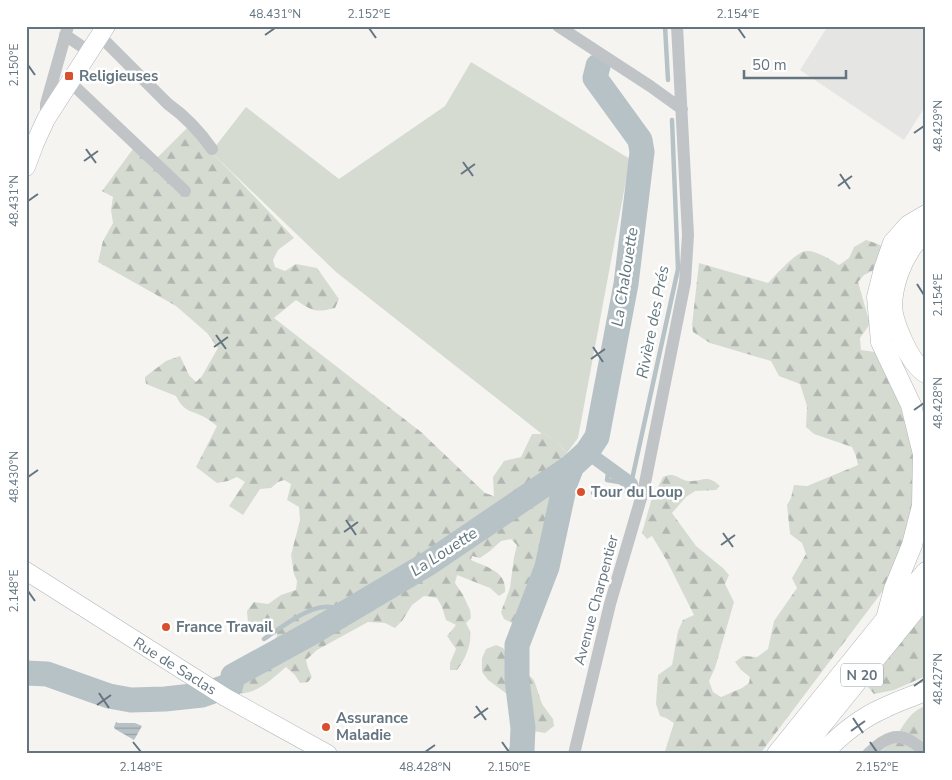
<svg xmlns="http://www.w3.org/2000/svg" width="952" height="780" font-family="'Nunito Sans',sans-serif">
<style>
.built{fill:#e5e6e4}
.grass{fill:#d6dbd2}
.forest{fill:url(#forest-firs)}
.water{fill:url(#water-rules)}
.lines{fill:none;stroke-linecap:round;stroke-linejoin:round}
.stream{stroke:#b7c2c6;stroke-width:4.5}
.canal{stroke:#b7c2c6;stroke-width:14}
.river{stroke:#b7c2c6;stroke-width:25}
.secondary-casing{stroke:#b0b6b9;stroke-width:19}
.primary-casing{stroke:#b1b6b9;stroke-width:21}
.street{stroke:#c0c4c7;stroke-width:12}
.secondary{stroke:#fff;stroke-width:18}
.primary{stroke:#fff;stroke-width:20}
.ticks{fill:none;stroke:#657580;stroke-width:2}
.poi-dot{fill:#d7512f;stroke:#fff;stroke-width:2}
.labels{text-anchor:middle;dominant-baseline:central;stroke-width:5;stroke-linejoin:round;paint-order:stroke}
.shield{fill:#fff;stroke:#939ea6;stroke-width:1}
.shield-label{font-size:14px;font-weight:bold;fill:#657580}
.poi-label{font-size:15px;font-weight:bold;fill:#657580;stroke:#fff;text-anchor:start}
.street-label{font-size:15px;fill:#657580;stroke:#fff}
.water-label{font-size:16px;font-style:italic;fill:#61777d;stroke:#fff}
.neatline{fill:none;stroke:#657580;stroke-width:2}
.ticks-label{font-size:12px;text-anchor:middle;fill:#657580}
</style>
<defs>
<pattern id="forest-firs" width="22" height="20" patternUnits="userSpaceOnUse" patternTransform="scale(1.25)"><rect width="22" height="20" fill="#d6dbd2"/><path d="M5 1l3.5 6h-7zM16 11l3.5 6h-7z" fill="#b1b6b0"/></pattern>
<pattern id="water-rules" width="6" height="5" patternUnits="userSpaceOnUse" patternTransform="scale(1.25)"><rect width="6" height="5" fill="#b7c2c6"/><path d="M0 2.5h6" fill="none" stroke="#98a2a6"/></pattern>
</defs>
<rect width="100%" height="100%" fill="#f5f4f1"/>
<path class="built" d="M828,26H926V105L904,140L800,70Z"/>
<path class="grass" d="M471,62L630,159L578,438L567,453C560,445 553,437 542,434L336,272L211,152L246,107L339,179L445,106Z"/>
<path class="forest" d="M187,128L233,174L294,238L278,250L273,260L275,267L285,271L296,264L317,268L339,299L335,308C316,313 312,311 296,300L274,318L421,432L485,493L494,496L493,477L504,461L521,457L532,434H544L555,440L567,453L555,487L552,502L560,532V566L553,573L534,566L533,581L528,594L534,619L528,626L512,623L504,619L501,612L510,588L514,557L517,545L511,539L501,541L490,551L480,558L472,556L471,560C486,567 507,571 505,592L499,596L490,588L457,575L455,583L463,595L470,610L471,618L466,623C467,626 469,628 470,631C472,644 465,660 457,670H450V663L456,649L447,636L456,625L446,620L442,607L437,598L424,596L412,605L402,621L395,628L385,623L368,622L317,650L306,660L308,668L312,677L308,682L300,683L295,675L286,667C271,680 255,696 234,693L229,685L240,675L265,657L271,645L277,636L276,629C263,631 258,630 248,623L247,611L254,602L268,604L281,595L296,590L297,581L294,574L291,555L300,520L299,507L287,500L291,484L284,480L278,482L271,488L260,489L243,515L229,506L245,482L237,477L228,481L217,483L196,467L217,426C213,423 210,420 206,418C192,410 184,413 176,396L146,384L145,377L166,361L180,356L189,375L196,382L202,376L218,348L207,333L176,306L98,262L103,241L113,223L111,210L113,197L102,191L133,149L151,164Z
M866,240L878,244L888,250L880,267L864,275L858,282L870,324L860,338L861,350L875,352L900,371L921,491L894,576L760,754H664L674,723L666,718L660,716L656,704L658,675L672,665L678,631L683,620L694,615L667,561L652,536L647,539L642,533L651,501L663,477C677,471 678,481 690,481C704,481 707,474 720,486L716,490L695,491L686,497L672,513L696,546L724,569L729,575L725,584L734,602L715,668L709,681L713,692L721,697L742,688L749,683L750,677L741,670L735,662L743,656L757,657L768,649L774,621L797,588L792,578L806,554L802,543L790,534L787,505L791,498L794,485L807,486L858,465L856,456L852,447L814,434L806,427L807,406L800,384L779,376L771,361L710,343L693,332L692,325L699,263L768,283C776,275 796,251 807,251C815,250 833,261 839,265L849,258L854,247Z
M926,609V676L894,690L874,694L868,687L869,682Z
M496,645L503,648L509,656L534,680L542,704L553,719L554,726L545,733L533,731L527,715L515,697L507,694L488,680L482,672V658L486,649Z
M926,706V754H875C880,751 887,747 891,743C902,730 908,711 926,706Z"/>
<path class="water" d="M116,722L118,723H135L142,726L134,740L115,729L114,727Z"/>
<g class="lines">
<path class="stream" d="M665,26L668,80
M587,452L609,467L607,480L631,484
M593,493L618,490L628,491L631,484L678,269L672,120
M264,639C279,629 306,608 324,607C332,606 340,609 347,611"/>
<path class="canal" d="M587,452L631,484"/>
<path class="river" d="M26,673L47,674L109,696L131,700L165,699L202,695L231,685L233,676L313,632L429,563L572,466
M520,754L522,750L523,728L517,679V645L547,567L565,484L572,466L587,452L597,437L626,284L642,152L640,140L595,78L598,66"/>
<g class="secondary-casing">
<path id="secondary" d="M26,167L35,143L46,119L106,26
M26,571L225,697L328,754"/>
</g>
<g class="primary-casing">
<path id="primary" d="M926,234C922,237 917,240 914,244C901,261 893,284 892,305C892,317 898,331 903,342C908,353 915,366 926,373
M886,619L894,589L912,545L922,506L923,454L911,405L881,342L877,297L884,269L893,243L909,225L926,215
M777,754L886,619L926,572
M798,754L926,596
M822,754C839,736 861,718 884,708C896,702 908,698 920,693L926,692"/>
</g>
<path class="street" d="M558,26L650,86L682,109
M65,35L90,52
M100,38L107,43L168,104C185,116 200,132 212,149
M70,82L185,191
M46,119V104L68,26
M574,754L610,604L644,488L685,282L688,235L677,26
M868,754C874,748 883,740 891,738C904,734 918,744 926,754"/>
<use href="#secondary" class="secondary"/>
<use href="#primary" class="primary"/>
</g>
<path class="ticks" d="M369,28L376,38M738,28L745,38M265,35L275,28M28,65L35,75M914,133L924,126M86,149L96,163M84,161L98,151M463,162L473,176M461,174L475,164M840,174L850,189M838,186L852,176M28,201L38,194M917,284L924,295M216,335L226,349M214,347L228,337M593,347L603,362M591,359L605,349M914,410L924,403M28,477L38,470M346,520L356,535M344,532L358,522M723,533L733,547M721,545L735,535M28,591L35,601M914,686L924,679M99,693L109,708M97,705L111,695M476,706L486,720M474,718L488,708M853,718L863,733M851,731L865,721M133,742L141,752M502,742L509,752M870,742L877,752M425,752L435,745"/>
<g class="poi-dot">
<rect x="64" y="71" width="10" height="10" rx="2.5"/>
<circle cx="581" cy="492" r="5"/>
<circle cx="166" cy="627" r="5"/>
<circle cx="326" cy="727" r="5"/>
</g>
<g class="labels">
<rect class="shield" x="841" y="663.5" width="42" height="23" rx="4"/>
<g class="shield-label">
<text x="862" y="675">N 20</text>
</g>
<g class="poi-label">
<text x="79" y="76">Religieuses</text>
<text x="591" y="492">Tour du Loup</text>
<text x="176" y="627">France Travail</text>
<text x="336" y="718">Assurance<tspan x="336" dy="17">Maladie</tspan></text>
</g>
<g class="street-label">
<text transform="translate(596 600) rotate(-75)">Avenue Charpentier</text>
<text transform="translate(175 666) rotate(32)">Rue de Saclas</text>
</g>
<g class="water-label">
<text transform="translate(625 277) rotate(-81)">La Chalouette</text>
<text transform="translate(653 322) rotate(-79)">Rivière des Prés</text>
<text transform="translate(444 552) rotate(-33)">La Louette</text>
</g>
</g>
<rect width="952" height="780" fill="none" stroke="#ffffff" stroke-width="55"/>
<path d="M744 70v8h102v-8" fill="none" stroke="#657580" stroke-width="2.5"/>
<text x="752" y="70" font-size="15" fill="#657580" stroke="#ffffff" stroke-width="4" paint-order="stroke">50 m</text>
<rect x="28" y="28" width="896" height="724" class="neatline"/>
<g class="ticks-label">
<text x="275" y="18">48.431°N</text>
<text x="369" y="18">2.152°E</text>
<text x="738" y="18">2.154°E</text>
<text transform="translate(14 65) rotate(-90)" y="4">2.150°E</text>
<text transform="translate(938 126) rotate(-90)" y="4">48.429°N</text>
<text transform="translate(14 201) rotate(-90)" y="4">48.431°N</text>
<text transform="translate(938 295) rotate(-90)" y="4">2.154°E</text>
<text transform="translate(938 403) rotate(-90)" y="4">48.428°N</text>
<text transform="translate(14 477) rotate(-90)" y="4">48.430°N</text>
<text transform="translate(14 591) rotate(-90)" y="4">2.148°E</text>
<text transform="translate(938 679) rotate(-90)" y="4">48.427°N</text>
<text x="141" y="771">2.148°E</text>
<text x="425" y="771">48.428°N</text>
<text x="509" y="771">2.150°E</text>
<text x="877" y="771">2.152°E</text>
</g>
</svg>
